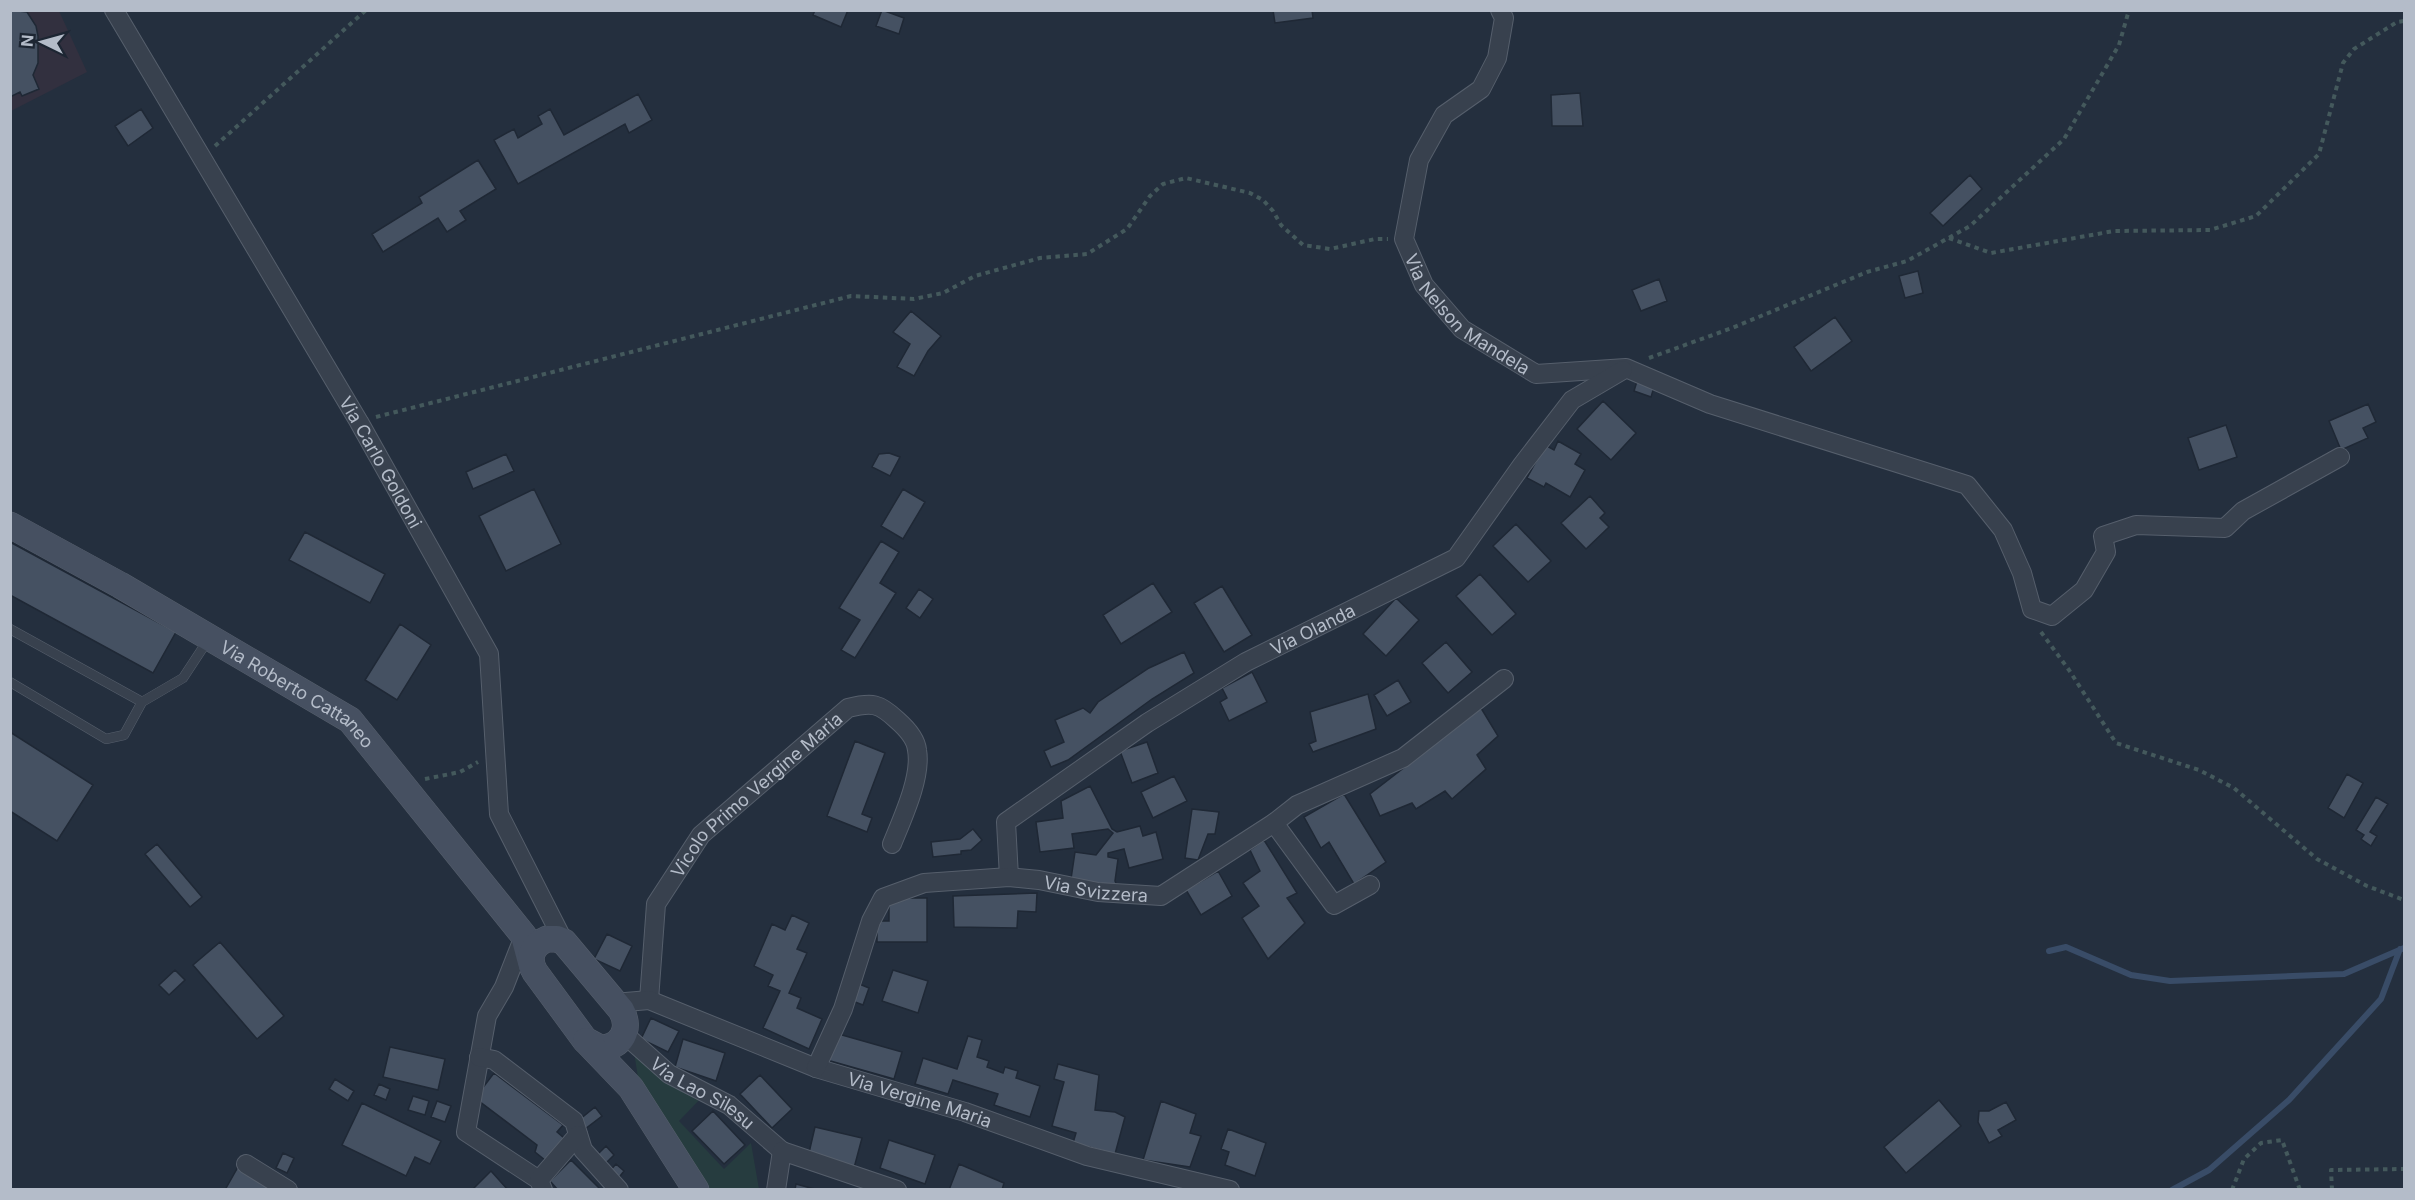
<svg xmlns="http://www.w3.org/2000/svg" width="2415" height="1200" font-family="Inter,sans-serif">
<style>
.medical{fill:#32303f}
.green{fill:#263c3f}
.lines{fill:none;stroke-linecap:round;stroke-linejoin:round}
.stream{stroke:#394c67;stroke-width:6}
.building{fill:#455162;stroke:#1f2835;stroke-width:1.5}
.lane-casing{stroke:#565f6c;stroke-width:10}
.street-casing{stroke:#565f6c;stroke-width:20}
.secondary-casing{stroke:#565f6c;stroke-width:27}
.path{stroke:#44595c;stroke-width:4;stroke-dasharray:4.5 4.5;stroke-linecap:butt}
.lane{stroke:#38414e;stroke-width:9}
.street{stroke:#38414e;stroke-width:18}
.secondary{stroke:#465061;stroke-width:26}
.labels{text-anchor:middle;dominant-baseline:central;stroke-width:4.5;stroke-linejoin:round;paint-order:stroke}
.street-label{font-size:18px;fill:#b4bcc9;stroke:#1d2633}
</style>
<rect width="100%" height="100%" fill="#242f3e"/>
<path class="medical" d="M11,11H59L87,72L11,111Z"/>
<path class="green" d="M634,1052L703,1096L679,1121L724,1169L751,1143L759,1189H702L641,1097Z"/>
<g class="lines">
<path class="stream" d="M2049,951L2066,947L2131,975L2170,981L2344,974L2404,948
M2172,1190L2209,1170L2289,1100L2381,999L2400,949"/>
</g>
<path class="building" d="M10,10L27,12L36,26L38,36V63L33,75L39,89L22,96L20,92L10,97Z
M815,10H848L841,27L813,15Z
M882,10L904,18L899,34L876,26Z
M1273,10H1312L1313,18L1275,23Z
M1580,93L1583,126H1552L1551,95Z
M638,94L652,120L629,133L625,124L518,184L494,140L514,129L518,138L542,124L538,116L550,109L564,135Z
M141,109L153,128L128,146L115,126Z
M478,160L496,189L460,211L466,220L447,232L438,218L383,252L372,234L422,203L419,197Z
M1970,175L1982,189L1943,226L1930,213Z
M1918,271L1923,293L1905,298L1899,276Z
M1659,279L1667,301L1641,311L1632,290Z
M911,311L941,336L928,351L914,376L897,367L910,344L893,332Z
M1835,317L1852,341L1811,371L1794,347Z
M1638,378L1655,384L1651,397L1634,391Z
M1603,401L1636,433L1611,460L1577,429Z
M2368,404L2376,422L2363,428L2368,438L2341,450L2329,421Z
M2226,425L2237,457L2199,470L2188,438Z
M1558,441L1581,454L1575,464L1585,470L1570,497L1546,483L1544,487L1527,478L1545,445L1554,450Z
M889,453L900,457L890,476L872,467L879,454Z
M506,454L514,471L473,489L466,472Z
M534,489L561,544L506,571L479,516Z
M903,489L925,502L903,539L881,526Z
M1590,496L1605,513L1600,518L1609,527L1586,549L1561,523Z
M1516,524L1551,561L1528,582L1493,546Z
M305,532L385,574L370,603L289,560Z
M881,541L899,552L880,583L896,593L855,658L841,650L860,620L839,608Z
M10,542L176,632L153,673L10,595Z
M1480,574L1516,614L1492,635L1456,596Z
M1153,583L1172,612L1121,644L1103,615Z
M1222,586L1252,635L1224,652L1194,603Z
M919,589L933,599L920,618L906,608Z
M1396,598L1419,620L1386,656L1363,634Z
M400,624L431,645L397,700L365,680Z
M1446,642L1472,672L1448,693L1422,663Z
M1184,652L1194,673L1152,699L1068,760L1051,767L1044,751L1064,742L1055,720L1083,708L1090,713L1098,702L1149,668Z
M1252,672L1267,702L1229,721L1220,702L1227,698L1222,688Z
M1398,680L1411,702L1387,716L1374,695Z
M1368,694L1376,729L1313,752L1309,744L1316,741L1310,712Z
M1481,708L1498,736L1477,755L1486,769L1452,799L1445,791L1416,809L1412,803L1380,816L1370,794Z
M10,732L93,785L57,841L10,811Z
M855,741L885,753L862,814L872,818L867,832L827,816Z
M1147,742L1158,773L1132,783L1120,751Z
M2347,774L2363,783L2344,818L2328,808Z
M1174,776L1187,801L1153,818L1141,792Z
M1090,786L1112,829L1117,832L1140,826L1143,836L1156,832L1163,859L1129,868L1124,849L1108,853V857L1118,859L1115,881L1117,886L1071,879L1075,852L1096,855L1113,833L1108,829L1072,834L1074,848L1040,852L1036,822L1063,818L1061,801Z
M1344,794L1386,862L1354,884L1329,842L1321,848L1304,817Z
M2376,797L2388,804L2370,832L2377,836L2371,846L2361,839L2364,835L2356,830Z
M1192,809L1219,812L1215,834H1208L1198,860L1185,858Z
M973,829L982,840L971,850L961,851V854L933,857L931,842L960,839Z
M1264,840L1297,893L1287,898L1305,923L1268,959L1242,918L1259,906L1243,883L1260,871L1250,850Z
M157,844L202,897L190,907L145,854Z
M1218,871L1232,896L1201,915L1186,890Z
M1037,893L1036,912L1018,911L1017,928L954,927L953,896Z
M889,898H927V942H877V921H889Z
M792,915L809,923L797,949L807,953L789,993L801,998L797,1008L822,1019L809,1049L763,1028L780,991L768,986L773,975L754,966L772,924L785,930Z
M607,934L632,946L620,971L594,959Z
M220,942L284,1016L257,1039L193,965Z
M175,970L185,980L169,995L159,985Z
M893,970L928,981L918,1013L882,1001Z
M852,981L869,988L863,1005L847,999Z
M651,1018L679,1031L668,1052L641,1039Z
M835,1033L902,1052L894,1079L827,1060Z
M968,1036L982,1040L977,1057L989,1061L987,1067L1003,1073L1005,1067L1018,1071L1016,1078L1040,1086L1030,1117L994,1105L998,1094L953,1080L948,1094L915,1084L923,1058L957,1069Z
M683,1039L725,1053L716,1081L675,1067Z
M390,1047L445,1059L438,1090L383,1077Z
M1058,1064L1099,1075L1095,1110L1115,1112L1125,1117L1115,1154L1073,1143L1076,1133L1052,1126L1064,1082L1054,1079Z
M494,1073L563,1125L557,1132L564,1138L545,1160L535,1152L537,1145L475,1098Z
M760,1075L792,1109L772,1128L740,1094Z
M335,1079L354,1091L348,1101L329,1089Z
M379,1084L390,1089L386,1100L374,1095Z
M413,1096L429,1101L425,1115L408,1110Z
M1939,1100L1961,1126L1906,1173L1884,1147Z
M437,1101L451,1106L445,1122L431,1117Z
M1161,1101L1196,1114L1190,1133L1201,1136L1190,1167L1143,1160Z
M2006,1102L2016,1120L1998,1130L2002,1136L1989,1143L1978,1122L1979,1111H1989Z
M362,1103L441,1141L430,1164L415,1157L406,1176L342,1145Z
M595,1107L602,1116L585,1129L579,1120Z
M713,1111L745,1145L724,1164L692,1131Z
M815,1127L862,1138L854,1168L808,1157Z
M1228,1129L1266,1143L1255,1176L1225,1165L1229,1152L1221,1149Z
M889,1140L935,1155L925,1184L880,1168Z
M606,1146L614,1155L605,1164L597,1155Z
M283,1153L294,1158L287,1173L276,1168Z
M571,1160L601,1190H558L550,1181Z
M616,1164L624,1171L617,1180L608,1173Z
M959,1164L1004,1183L1002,1190H949Z
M238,1167L276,1190H225Z
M491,1171L508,1190H472Z
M796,1184L818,1190H795Z"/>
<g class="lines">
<g class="lane-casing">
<path id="lane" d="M10,629L142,702L124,735L106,739L10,682
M142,702L183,678L208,640"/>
</g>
<g class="street-casing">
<g id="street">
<path id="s1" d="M114,10L359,422L489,654L499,814L564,942"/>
<path id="s2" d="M1500,10L1504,18L1497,58L1481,89L1444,115L1419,160L1404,239L1424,285L1462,329L1536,374L1626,368L1710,404L1967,485L2003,530L2022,573L2032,609L2052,616L2084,590L2106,552L2103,536L2136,525L2225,528L2243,511L2340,457"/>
<path d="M1274,823L1334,905L1370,885"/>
<path id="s3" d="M1009,877L1006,822L1147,723L1246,662L1456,558L1522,465L1572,400L1623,370"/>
<path d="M524,936L504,987L487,1016L466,1132L539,1180L543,1190"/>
<path id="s4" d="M649,1000L656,904L701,835L848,708C872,702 879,703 897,720C905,727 916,739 917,750C922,777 902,819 892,844"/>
<path id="s5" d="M614,1003L649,1000L816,1068L965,1112L1087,1156L1230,1190"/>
<path id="s6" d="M624,1034L669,1074L729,1105L782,1151"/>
<path d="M479,1057L494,1060L574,1121L583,1150L619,1190"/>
<path id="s7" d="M816,1068L843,1009L871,921L883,898L924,883L1009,877L1039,880L1098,892L1161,896L1274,823L1297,805L1403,758L1504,679"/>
<path d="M246,1164L288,1190"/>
<path d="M539,1180L578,1135"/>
<path d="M776,1190L782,1151L897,1190"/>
</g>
</g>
<g class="secondary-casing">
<g id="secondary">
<path id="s8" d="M10,525L120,585L350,720L524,936L532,966"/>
<path d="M547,939H557L564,942L621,1010C632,1029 621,1048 600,1048L585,1040L535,972C527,958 532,945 547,939Z"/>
<path d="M586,1041L631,1088L696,1190"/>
</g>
</g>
<path class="path" d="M215,146L366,10
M1949,238L1991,253L2114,231L2210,230L2256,216L2319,154L2343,63L2354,49L2397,22L2404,21
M1649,358L1732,328L1867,272L1907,261L1970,226L2064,139L2119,45L2129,10
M376,417L851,296L914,299L943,293L975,276L1040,258L1087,254L1127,229L1150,196L1163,184L1186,178L1250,193L1263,200L1273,211L1281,225L1303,245L1330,249L1375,239H1388
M2041,632L2069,670L2116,743L2199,770L2234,788L2317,859L2367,886L2404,900
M425,779L460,772L478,762
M2232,1190L2244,1159L2261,1143L2282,1140L2300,1190
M2332,1190L2331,1170L2404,1169"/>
<use href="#lane" class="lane"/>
<use href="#street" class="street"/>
<use href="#secondary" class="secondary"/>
</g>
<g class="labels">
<g class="street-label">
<text stroke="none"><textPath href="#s2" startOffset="363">Via Nelson Mandela</textPath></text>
<text stroke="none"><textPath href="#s1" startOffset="525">Via Carlo Goldoni</textPath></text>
<text stroke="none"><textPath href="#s3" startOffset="418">Via Olanda</textPath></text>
<text stroke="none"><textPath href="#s8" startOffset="334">Via Roberto Cattaneo</textPath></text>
<text stroke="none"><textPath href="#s4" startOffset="246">Vicolo Primo Vergine Maria</textPath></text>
<text stroke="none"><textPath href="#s7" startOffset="400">Via Svizzera</textPath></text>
<text stroke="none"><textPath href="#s6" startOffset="99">Via Lao Silesu</textPath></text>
<text stroke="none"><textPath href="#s5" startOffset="324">Via Vergine Maria</textPath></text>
</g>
</g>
<rect width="2415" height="1200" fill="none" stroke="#b4bcc9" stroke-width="24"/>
<g transform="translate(42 42) rotate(275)" stroke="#1d2633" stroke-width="4.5" paint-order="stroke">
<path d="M0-4.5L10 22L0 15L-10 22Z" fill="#b4bcc9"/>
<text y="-9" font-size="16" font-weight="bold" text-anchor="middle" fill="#b4bcc9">N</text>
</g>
</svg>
